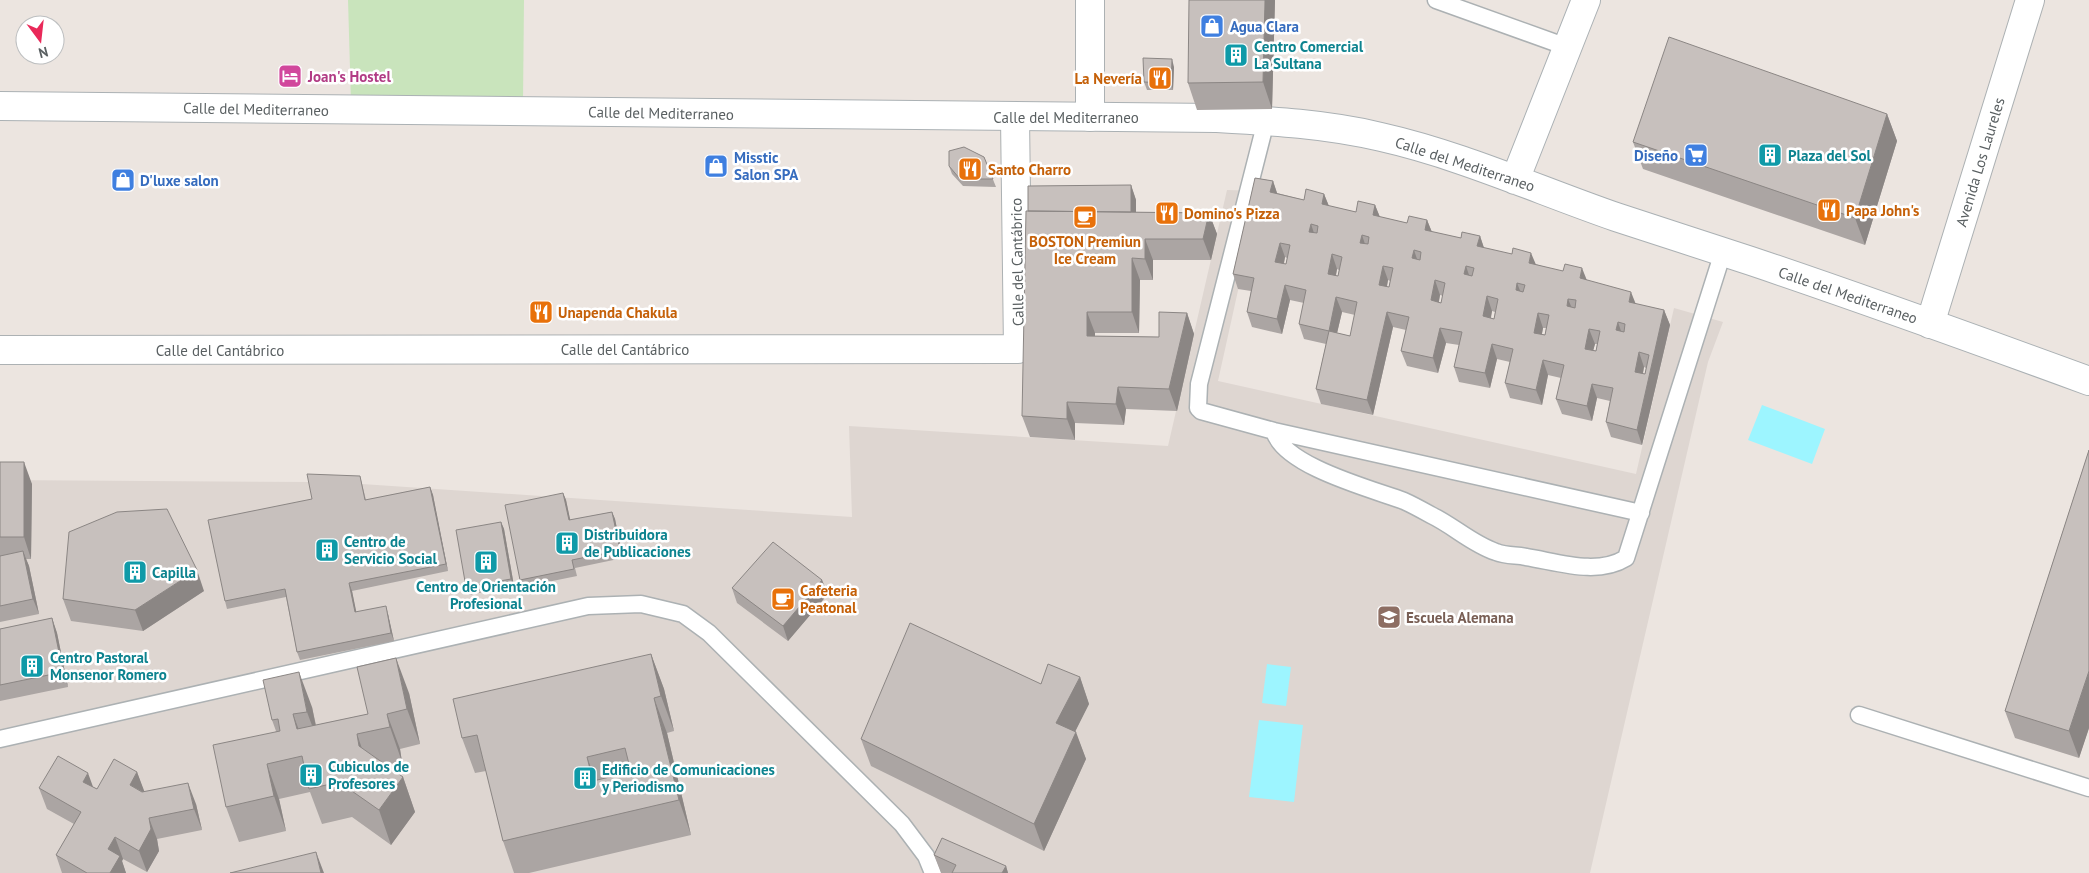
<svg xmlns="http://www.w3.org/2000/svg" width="2089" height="873" font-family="'PT Sans',sans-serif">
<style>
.education{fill:#ded6d1}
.green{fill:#c9e4bc}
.water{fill:#9df5ff}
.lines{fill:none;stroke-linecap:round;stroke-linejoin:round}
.lane-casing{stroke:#acb1b3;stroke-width:19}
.street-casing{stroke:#acb1b3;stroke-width:30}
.secondary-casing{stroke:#abb1b4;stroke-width:30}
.lane{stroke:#fff;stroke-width:16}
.street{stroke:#fff;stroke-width:28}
.secondary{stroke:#fff;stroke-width:28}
.wall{fill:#aba5a3;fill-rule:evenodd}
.shaded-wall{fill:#8b8684}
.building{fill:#c7c0bd;stroke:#8b8684;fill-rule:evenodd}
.labels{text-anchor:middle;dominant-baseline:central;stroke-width:5;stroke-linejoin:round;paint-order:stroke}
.shop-label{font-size:15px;font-weight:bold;fill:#366cbe;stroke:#fff;text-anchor:start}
.culture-label{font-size:15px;font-weight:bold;fill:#0d838f;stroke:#fff;text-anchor:start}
.hotel-label{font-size:15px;font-weight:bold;fill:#b23c85;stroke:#fff;text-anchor:start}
.food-label{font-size:15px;font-weight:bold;fill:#c56008;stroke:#fff;text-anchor:start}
.street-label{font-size:15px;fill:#595f61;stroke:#fff}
.education-label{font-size:15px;font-weight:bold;fill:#785e54;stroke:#fff;text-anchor:start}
</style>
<rect width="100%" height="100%" fill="#ece5e0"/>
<path class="education" d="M1227,190L1260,191L1218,381L1636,474L1674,308L1723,322L1708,362L1590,873H0V480L310,482L362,484L852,517L849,426L1168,446Z"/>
<path class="green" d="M348,0H524L523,103H351Z"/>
<path class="water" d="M1762,405L1825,429L1812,464L1748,440Z
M1267,664L1291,667L1286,706L1262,703Z
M1259,720L1303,725L1294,802L1249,797Z"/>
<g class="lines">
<g class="lane-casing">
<path id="lane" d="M1436,0L1567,47
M1266,121L1199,384L1198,408L1201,411L1274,431L1641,513
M1274,431C1283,466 1372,489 1404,501C1413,505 1422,510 1431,515C1454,526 1472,544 1496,552C1506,556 1517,555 1526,557C1558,562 1597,576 1626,558L1723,252
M1859,715L2089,788
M0,739L588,606L641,604L683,614L709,633L902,824L926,856L933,873"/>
</g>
<g class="street-casing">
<path id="street" d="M1090,117V0
M1930,324L2030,0
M0,350L1018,349L1015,117"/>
</g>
<g class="secondary-casing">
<path id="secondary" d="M0,106L1216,118C1271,121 1327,124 1381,137C1461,155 1538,190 1616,217C1661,232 1706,246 1751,261C1864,299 1977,340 2089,381
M1515,180L1586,0"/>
</g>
<use href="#lane" class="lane"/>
<use href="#street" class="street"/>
<use href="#secondary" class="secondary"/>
</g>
<path class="wall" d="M1275,0L1272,109L1197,110L1188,83Z
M1174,67L1173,90H1147L1144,82Z
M1887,114L1897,141L1865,245L1643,169L1633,142Z
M984,157L996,187L963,186L952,174L949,166Z
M1255,178L1273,181L1277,193L1304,200L1324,194L1329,206L1356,212L1375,205L1380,217L1407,223L1427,220L1432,232L1461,238L1480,236L1484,248L1587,280L1636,304L1664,310L1670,325L1642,445L1611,437L1606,422L1610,401L1597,398L1592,421L1562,414L1556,399L1561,378L1548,375L1542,405L1510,398L1505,383L1510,362L1497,359L1490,388L1459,382L1454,367L1459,345L1446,343L1438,373L1407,366L1401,351L1406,330L1393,327L1373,415L1321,404L1316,389L1326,344L1304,339L1299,324L1304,303L1290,300L1282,334L1252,327L1247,312L1251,291L1238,289L1233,274ZM1285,257L1287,258L1286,264H1284ZM1337,269L1339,270L1338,276H1336ZM1388,280L1390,281L1389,287H1387ZM1440,295L1443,296L1441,303L1439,302ZM1492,311L1495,312L1494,319L1491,318ZM1342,312L1355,315L1350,336L1337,333ZM1543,328H1546L1545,335L1542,334ZM1595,344H1597L1596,351L1593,350ZM1644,367L1646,368L1645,374H1643Z
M1131,185L1136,200V212L1209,213L1217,234L1211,260H1153V280H1140L1139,333H1095V336L1159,337L1187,313L1194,334L1177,411L1126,409L1124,425L1075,423V440L1030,437L1022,416Z
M2089,450V728L2079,758L2015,738L2005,711Z
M0,462L32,484L31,559H26L29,566L39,614L0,622Z
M360,476L366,500L430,487L433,495L448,571L352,591L356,612L388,614L394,641L300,660L297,652L286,597L227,609L225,601L312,499Z
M563,493L566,500L570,520L612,512L615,519L623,558L575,568L577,576L523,587L520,580Z
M501,522L504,529L514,586L469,595L466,587Z
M822,580L828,594L788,641L737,603L732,588Z
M204,591L143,631L71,621L63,599Z
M52,618L57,633L68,687L0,701V629Z
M651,654L664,689L674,731L667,733L691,835L529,873H514L503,841L486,771L475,773L462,738Z
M1080,677L1089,704L1075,731L1086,759L1044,851L871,766L861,739L1041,684Z
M409,693L420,744L400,749L402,762L386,765L403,777L415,812L391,845L352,817L322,824L310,792L279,799L286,831L239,842L226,807L276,731L272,720L312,707L316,725L368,714Z
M137,772L144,792L196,804L202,830L157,839L159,851L147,872L123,859L122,861L126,873H62L56,855L74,824L47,809L39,788L93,787L97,789Z
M934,855L1006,866L1008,873H941Z"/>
<path class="shaded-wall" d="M1265,0H1275L1272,109L1263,82Z
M1172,59L1174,67L1173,90L1171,83Z
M1887,114L1897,141L1865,245L1855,218Z
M1273,181L1278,196L1270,192Z
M1131,185L1136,200V233L1131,218Z
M1324,194L1330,209L1322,204Z
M1375,205L1381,220L1373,215Z
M1258,212L1264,227L1257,220Z
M1209,213L1217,234L1211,260L1203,239Z
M1427,220L1433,235L1425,230Z
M1311,224L1316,239L1309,232Z
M1362,235L1367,250L1360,243Z
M1480,236L1485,251L1477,246Z
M1145,239L1153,260V280L1145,259Z
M1280,243L1285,257L1281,277L1275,262Z
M1414,250L1419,265L1412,258Z
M1531,253L1537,267L1529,263Z
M1332,254L1337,269L1333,289L1328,274Z
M1132,258L1140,280L1139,333L1132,312Z
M1383,266L1388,280L1384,300L1379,285Z
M1466,266L1471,281L1464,274Z
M1582,268L1588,283L1580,278Z
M1435,280L1440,295L1436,315L1431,300Z
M1517,283L1523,298L1516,290Z
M1285,285L1290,300L1282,334L1277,319Z
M1631,292L1637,307L1629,302Z
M1487,296L1492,311L1488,331L1483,316Z
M1336,297L1342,312L1334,346L1329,331Z
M1568,299L1574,313L1567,306Z
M1664,310L1670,325L1642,445L1637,430Z
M1087,312L1095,333V358L1087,336Z
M1387,312L1393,327L1373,415L1367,400Z
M1187,313L1194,334L1177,411L1169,389Z
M1538,313L1543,328L1539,348L1534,333Z
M1618,322L1623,337L1616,330Z
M1440,328L1446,343L1438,373L1433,358Z
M1589,329L1595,344L1590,363L1585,349Z
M1492,344L1497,359L1490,388L1485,373Z
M1639,352L1644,367L1640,387L1635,372Z
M1543,360L1548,375L1542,405L1536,390Z
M1592,384L1597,398L1592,421L1587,406Z
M1118,387L1126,409L1124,425L1116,404Z
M1067,402L1075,423V440L1067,419Z
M24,462L32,484L31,559L24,537Z
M430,487L433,495L448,571L446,564Z
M563,493L566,500L572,528L569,520Z
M612,512L615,519L623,558L620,550Z
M501,522L504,529L514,586L511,579Z
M23,551L29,566L39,614L33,599Z
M197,570L204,591L143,631L135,610Z
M822,580L828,594L788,641L783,626Z
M349,583L352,591L358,620L355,612Z
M386,606L388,614L394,641L391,633Z
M52,618L57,633L68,687L63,672Z
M651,654L664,689L674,731L661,696Z
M396,658L409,693L420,744L407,709Z
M2089,671V728L2079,758L2069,731Z
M299,672L312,707L320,747L307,712Z
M1080,677L1089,704L1066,750L1056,723Z
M654,698L667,733L691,835L679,800Z
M293,714L306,749L297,729Z
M387,714L400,749L402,762L390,727Z
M1076,732L1086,759L1044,851L1034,824Z
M357,734L369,769L359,746Z
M587,757L600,792L593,781Z
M267,764L279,799L286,831L274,796Z
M137,772L145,793L130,785Z
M88,773L96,795L83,782Z
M403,777L415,812L391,845L379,810Z
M188,783L196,804L202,830L194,809Z
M149,818L157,839L159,851L147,872L139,851Z
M115,837L123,859L122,861L126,873H110L108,849Z
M316,852L324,873H321Z
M1006,866L1008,873H1002Z"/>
<path class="building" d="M1189,0H1265L1263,82L1188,83Z
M1669,37L1887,114L1855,218L1633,142Z
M1143,58L1172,59L1171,83L1144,82Z
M964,147L984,157L993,179H960L949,166V151Z
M1255,178L1273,181L1270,192L1304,200L1306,189L1324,194L1322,204L1356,212L1358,201L1375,205L1373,215L1407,223L1409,216L1427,220L1425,230L1461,238L1462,232L1480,236L1477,246L1512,254L1513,248L1531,253L1529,263L1563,271L1565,264L1582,268L1580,278L1631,292L1629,302L1664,310L1637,430L1606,422L1613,388L1592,384L1587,406L1556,399L1564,365L1543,360L1536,390L1505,383L1513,349L1492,344L1485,373L1454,367L1462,332L1440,328L1433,358L1401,351L1409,317L1387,312L1367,400L1316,389L1329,331L1350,336L1357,302L1336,297L1329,331L1299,324L1306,290L1285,285L1277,319L1247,312L1254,278L1233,274ZM1258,212L1266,214L1265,221L1257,220ZM1311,224L1318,226L1317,233L1309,232ZM1362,235L1369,237L1368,244L1360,243ZM1280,243L1290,245L1286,264L1275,262ZM1414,250L1421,252L1420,260L1412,258ZM1332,254L1342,257L1338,276L1328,274ZM1383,266L1393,268L1389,287L1379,285ZM1466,266L1474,268L1472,276L1464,274ZM1435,280L1445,283L1441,303L1431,300ZM1517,283L1525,285L1523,292L1516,290ZM1487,296L1498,299L1494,319L1483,316ZM1568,299L1576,300L1575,308L1567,306ZM1538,313L1549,315L1545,335L1534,333ZM1618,322L1625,324L1624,332L1616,330ZM1589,329L1600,331L1596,351L1585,349ZM1639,352L1649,355L1645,374L1635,372Z
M1131,185V212L1028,211V186Z
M1026,211L1209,213L1203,239H1145V259L1132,258V312H1087V336L1159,337V312L1187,313L1169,389L1118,387L1116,404L1067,402V419L1022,416Z
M2089,450V671L2069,731L2005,711Z
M0,462H24V537H0Z
M307,474L360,476L365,500L430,487L446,564L349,583L355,612L386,606L391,633L297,652L285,589L225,601L208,520L312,499Z
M563,493L569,520L612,512L620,550L572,560L574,569L520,580L505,505Z
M167,509L197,570L135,610L63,599L69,532L117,512Z
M501,522L511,579L466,587L456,530Z
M773,542L822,580L783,626L732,588Z
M23,551L33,599L0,606V556Z
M52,618L63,672L0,685V629Z
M910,623L1041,684L1048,664L1080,677L1056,723L1076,732L1034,824L861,739Z
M651,654L661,696L654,698L679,800L503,841L477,735L462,738L453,699ZM625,748L631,772L593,781L587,757Z
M396,658L407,709L387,714L390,727L357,734L359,746L403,777L379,810L339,782L309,789L302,756L267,764L274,796L226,807L213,745L280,731L278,719L272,720L263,680L299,672L307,712L293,714L297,729L368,714L357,667Z
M58,756L88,773L83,782L97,789L114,759L137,772L130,785L142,792L188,783L194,809L149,818L151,829L139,851L115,837L108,849L120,856L110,873H87L56,855L81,812L39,788Z
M942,838L1006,866L1002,873H952L956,865L934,855Z
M316,852L321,873H230Z"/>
<defs>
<g id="shop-square" transform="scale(1.25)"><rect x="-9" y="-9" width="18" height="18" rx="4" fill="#3f7fe0" stroke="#fff"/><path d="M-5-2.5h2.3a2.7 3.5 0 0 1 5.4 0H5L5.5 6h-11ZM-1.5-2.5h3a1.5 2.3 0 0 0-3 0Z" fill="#fff"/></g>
<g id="building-square" transform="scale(1.25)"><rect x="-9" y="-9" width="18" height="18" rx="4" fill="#0f9aa8" stroke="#fff"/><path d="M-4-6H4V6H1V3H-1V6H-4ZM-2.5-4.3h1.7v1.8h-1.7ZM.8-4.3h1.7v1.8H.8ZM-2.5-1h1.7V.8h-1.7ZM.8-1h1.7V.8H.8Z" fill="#fff"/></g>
<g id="hotel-square" transform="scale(1.25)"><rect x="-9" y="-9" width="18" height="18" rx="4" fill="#d1479c" stroke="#fff"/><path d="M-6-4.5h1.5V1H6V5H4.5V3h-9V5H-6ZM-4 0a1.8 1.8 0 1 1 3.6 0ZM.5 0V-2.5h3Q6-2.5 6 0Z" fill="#fff"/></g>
<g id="restaurant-square" transform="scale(1.25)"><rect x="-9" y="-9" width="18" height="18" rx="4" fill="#e8710a" stroke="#fff"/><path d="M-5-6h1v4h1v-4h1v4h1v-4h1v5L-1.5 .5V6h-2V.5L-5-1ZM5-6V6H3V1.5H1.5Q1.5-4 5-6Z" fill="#fff"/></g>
<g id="supermarket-square" transform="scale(1.25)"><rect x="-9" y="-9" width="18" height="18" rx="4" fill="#3f7fe0" stroke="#fff"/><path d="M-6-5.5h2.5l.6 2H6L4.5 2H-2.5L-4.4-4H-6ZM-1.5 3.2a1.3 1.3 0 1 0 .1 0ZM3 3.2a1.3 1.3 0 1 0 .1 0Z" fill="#fff"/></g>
<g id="cafe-square" transform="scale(1.25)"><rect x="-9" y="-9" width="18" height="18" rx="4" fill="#e8710a" stroke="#fff"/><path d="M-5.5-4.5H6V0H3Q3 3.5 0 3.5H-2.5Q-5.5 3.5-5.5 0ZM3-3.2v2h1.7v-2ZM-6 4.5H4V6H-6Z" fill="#fff"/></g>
<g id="university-square" transform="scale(1.25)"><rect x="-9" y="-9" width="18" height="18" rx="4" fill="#8d6e63" stroke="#fff"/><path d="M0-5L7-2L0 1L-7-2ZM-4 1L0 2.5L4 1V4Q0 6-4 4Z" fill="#fff"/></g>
</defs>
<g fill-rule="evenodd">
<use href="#shop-square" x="1212" y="26"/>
<use href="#building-square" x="1236" y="55"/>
<use href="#hotel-square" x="290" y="76"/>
<use href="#restaurant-square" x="1160" y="78"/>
<use href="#supermarket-square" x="1696" y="155"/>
<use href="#building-square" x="1770" y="155"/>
<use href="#shop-square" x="716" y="166"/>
<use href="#restaurant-square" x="970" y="169"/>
<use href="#shop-square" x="123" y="180"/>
<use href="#restaurant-square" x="1829" y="210"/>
<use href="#restaurant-square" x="1167" y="213"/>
<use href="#cafe-square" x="1085" y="217"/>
<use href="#restaurant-square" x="541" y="312"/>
<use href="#building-square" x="567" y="543"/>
<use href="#building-square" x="327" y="550"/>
<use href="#building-square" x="486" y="562"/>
<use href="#building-square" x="135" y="572"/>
<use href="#cafe-square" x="783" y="599"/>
<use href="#university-square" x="1389" y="617"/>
<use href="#building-square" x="32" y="666"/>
<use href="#building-square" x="311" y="775"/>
<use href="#building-square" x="585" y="778"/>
</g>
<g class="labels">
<g class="shop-label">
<text x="1230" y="26">Agua Clara</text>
<text x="1678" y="155" text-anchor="end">Diseño</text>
<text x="734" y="157">Misstic<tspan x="734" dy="17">Salon SPA</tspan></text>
<text x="140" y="180">D'luxe salon</text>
</g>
<g class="culture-label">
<text x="1254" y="46">Centro Comercial<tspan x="1254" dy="17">La Sultana</tspan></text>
<text x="1788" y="155">Plaza del Sol</text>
<text x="584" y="534">Distribuidora<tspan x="584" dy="17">de Publicaciones</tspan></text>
<text x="344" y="541">Centro de<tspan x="344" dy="17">Servicio Social</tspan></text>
<text x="152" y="572">Capilla</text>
<text x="486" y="586" text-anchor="middle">Centro de Orientación<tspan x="486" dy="17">Profesional</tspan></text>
<text x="50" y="657">Centro Pastoral<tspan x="50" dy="17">Monsenor Romero</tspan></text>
<text x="328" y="766">Cubiculos de<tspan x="328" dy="17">Profesores</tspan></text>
<text x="602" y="769">Edificio de Comunicaciones<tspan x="602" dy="17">y Periodismo</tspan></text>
</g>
<g class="hotel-label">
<text x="308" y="76">Joan's Hostel</text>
</g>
<g class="food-label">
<text x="1142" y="78" text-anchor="end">La Nevería</text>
<text x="988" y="169">Santo Charro</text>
<text x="1846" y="210">Papa John's</text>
<text x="1184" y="213">Domino's Pizza</text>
<text x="1085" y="241" text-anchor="middle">BOSTON Premiun<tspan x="1085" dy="17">Ice Cream</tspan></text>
<text x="558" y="312">Unapenda Chakula</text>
<text x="800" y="590">Cafeteria<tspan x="800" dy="17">Peatonal</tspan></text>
</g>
<g class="street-label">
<text transform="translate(256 109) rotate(1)">Calle del Mediterraneo</text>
<text transform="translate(661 113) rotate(1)">Calle del Mediterraneo</text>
<text x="1066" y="117">Calle del Mediterraneo</text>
<text transform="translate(1980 162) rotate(-73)">Avenida Los Laureles</text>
<text transform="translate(1465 164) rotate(18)">Calle del Mediterraneo</text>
<text transform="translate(1017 262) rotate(-91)">Calle del Cantábrico</text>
<text transform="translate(1848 295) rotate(19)">Calle del Mediterraneo</text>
<text x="625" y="349">Calle del Cantábrico</text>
<text x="220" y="350">Calle del Cantábrico</text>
</g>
<g class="education-label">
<text x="1406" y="617">Escuela Alemana</text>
</g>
</g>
<g transform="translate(40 40) rotate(165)"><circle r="24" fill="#ffffff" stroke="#bdbfc0"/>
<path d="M0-4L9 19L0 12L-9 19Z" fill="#e92959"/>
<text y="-8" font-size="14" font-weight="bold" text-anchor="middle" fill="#595f61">N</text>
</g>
</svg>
